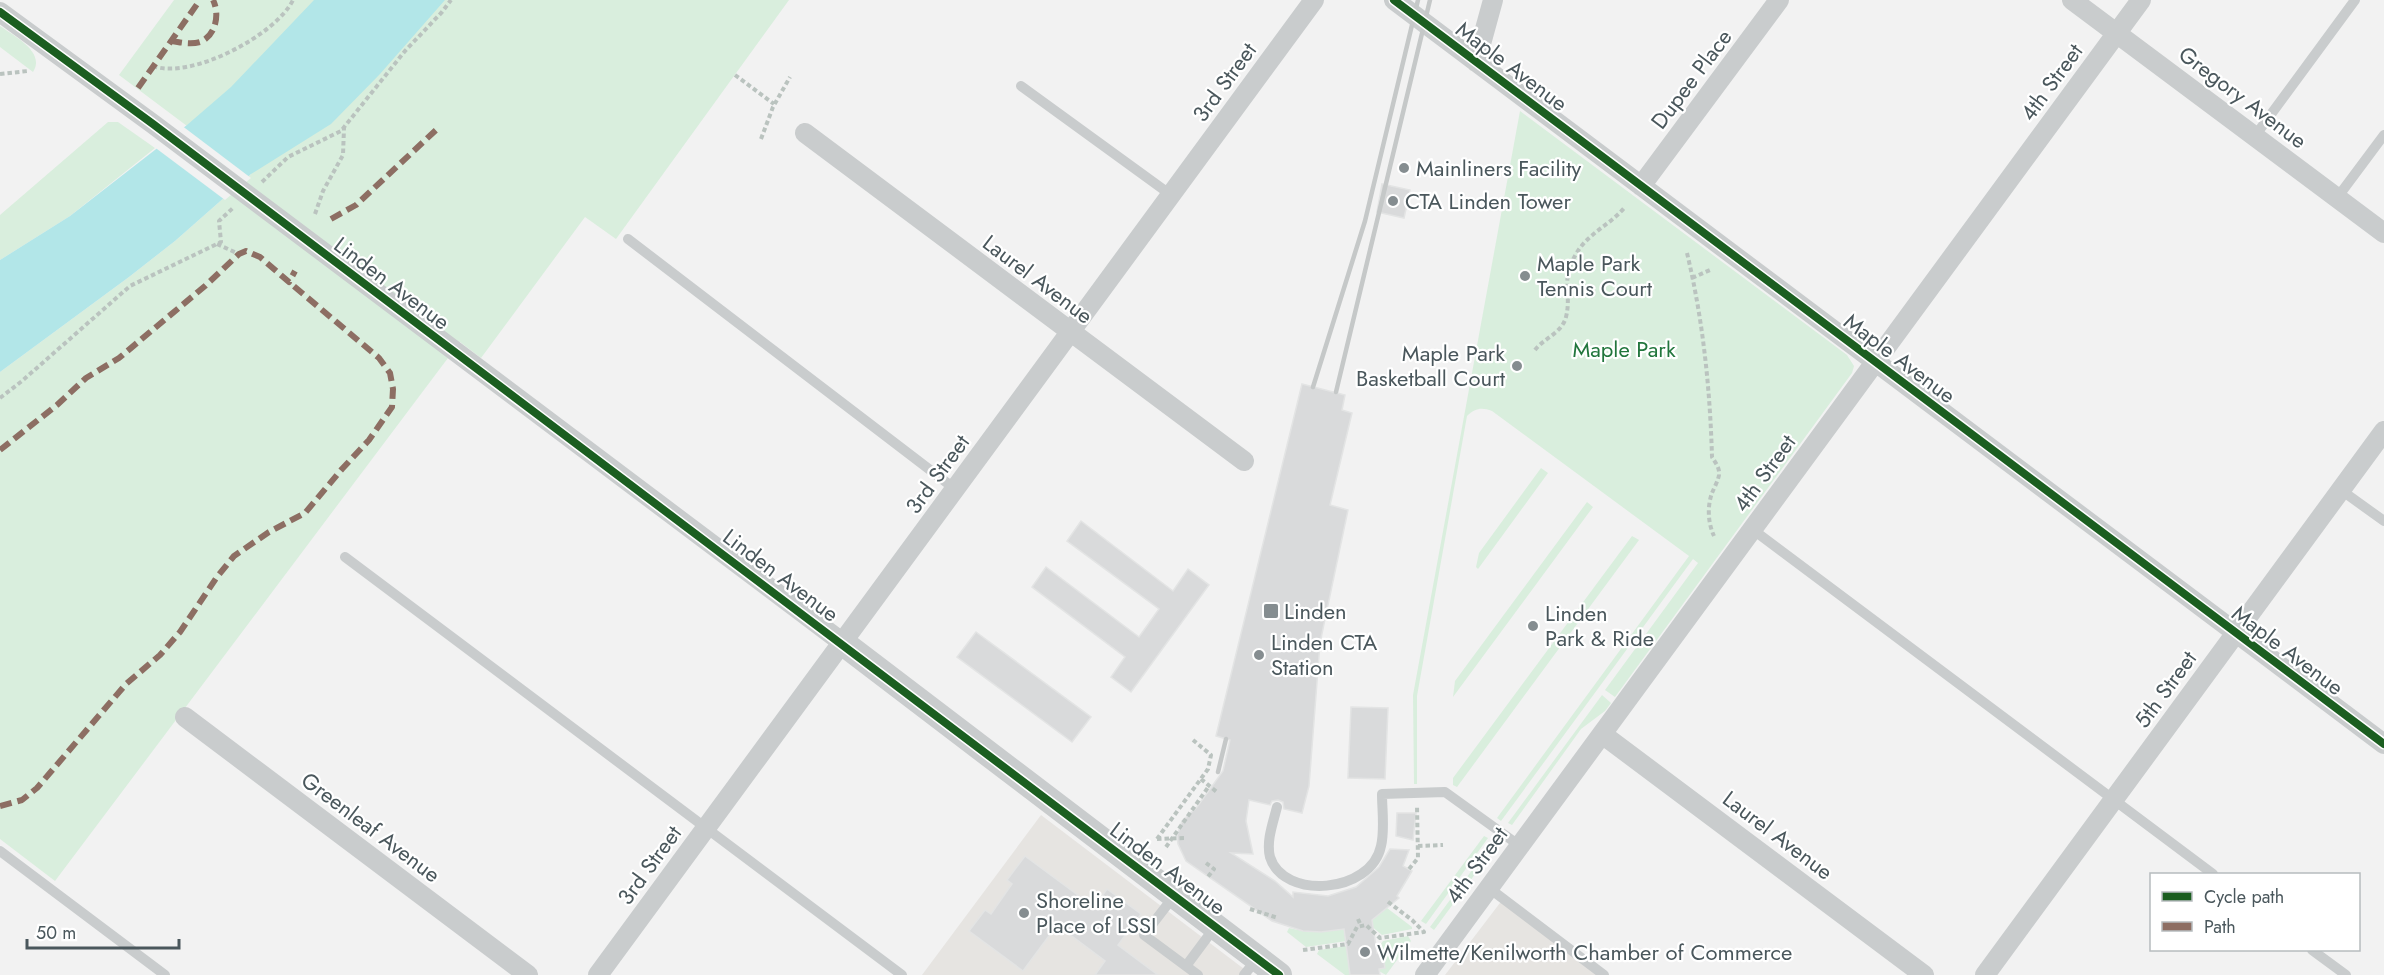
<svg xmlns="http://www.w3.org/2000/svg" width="2384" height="975" font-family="Jost,sans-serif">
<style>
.commercial{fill:#e6e4e1}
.green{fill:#d9eedd}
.water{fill:#b2e6e8}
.pier{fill:#f2f2f2}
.building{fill:#d9dadb;stroke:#e3e4e4;stroke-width:1.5}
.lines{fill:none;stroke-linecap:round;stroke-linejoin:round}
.path{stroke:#bac3bf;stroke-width:4;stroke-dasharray:4.5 3;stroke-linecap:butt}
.service{stroke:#c9cccd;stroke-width:10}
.minor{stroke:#c9cccd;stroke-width:20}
.tertiary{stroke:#c9cccd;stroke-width:26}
.rail{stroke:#c5c8c8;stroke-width:4.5}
.quiet{stroke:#8d6e63;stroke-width:6;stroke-dasharray:12 6;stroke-linecap:butt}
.cycleway-casing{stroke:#fff;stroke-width:11}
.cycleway{stroke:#1b5e20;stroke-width:8}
.poi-dot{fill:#858d90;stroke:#fff;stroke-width:2}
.labels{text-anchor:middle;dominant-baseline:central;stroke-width:4.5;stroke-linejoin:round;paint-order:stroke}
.street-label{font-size:22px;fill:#4a575c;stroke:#fff}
.poi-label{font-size:22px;fill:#4a575c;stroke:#fff;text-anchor:start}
.park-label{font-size:22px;fill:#22763d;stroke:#fff}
</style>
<rect width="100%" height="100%" fill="#f2f2f2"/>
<path class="commercial" d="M1041,815L1252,975H922Z
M1503,899L1602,975H1445Z"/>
<path class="green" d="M174,0H789L616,239L585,217L481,358L460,342L55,881L0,839V372L129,277L175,241L251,174L119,75Z
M0,26C14,36 46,52 33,72L0,47Z
M1520,111L1847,355L1854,366L1852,373L1615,697L1605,690L1698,563L1693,559L1501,821L1497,818L1689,556L1492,411C1482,407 1475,408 1467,416L1417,696V784H1414L1413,695Z
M108,122H118L155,148L70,216L0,260V215Z
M1541,468L1548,473L1478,569L1476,567L1479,553Z
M1587,502L1593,507L1453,697L1455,681Z
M1632,536L1639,540L1457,787L1453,785V778Z
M1602,695L1611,703L1605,711L1581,729L1512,825L1508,823Z
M1484,836L1488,838L1426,924L1421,921Z
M1492,843L1495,847L1434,930L1430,927Z
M1387,908L1412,927V929L1382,935L1370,925L1368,920Z
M1356,925L1347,941L1306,947L1287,932L1289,928L1303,931Z
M1408,936L1411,941L1386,975L1379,971V969L1385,968L1381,944L1383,941Z
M1353,945L1356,975H1345L1317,954L1319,950Z"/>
<path class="water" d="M314,0H445L380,74L331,124L251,174L175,241L129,277L0,372V260L70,216L187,125L231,87Z"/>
<path class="pier" d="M181,125L251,178L225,200L153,146Z"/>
<path class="building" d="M1382,184L1410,190L1404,218L1377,212Z
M1302,384L1345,395L1342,410L1352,413L1330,505L1348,510L1320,643L1309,786L1302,813L1284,809L1283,802L1278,800L1272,801L1270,805L1249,800L1246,821L1253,854L1231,853L1275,881L1293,897V892L1328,896L1356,887L1379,867L1390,849L1409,850L1403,866L1412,871L1397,896L1399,898L1372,920L1377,953L1382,952L1385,968L1379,969L1380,975H1350L1344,929L1321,932L1303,931L1272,921L1186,861L1178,844L1177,836L1182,821L1197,807L1223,771L1230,740L1216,736Z
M1081,521L1173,591L1188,569L1209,585L1131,692L1111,677L1125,657L1032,587L1046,567L1139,637L1159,609L1067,541Z
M976,632L1091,717L1072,742L957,657Z
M1351,707L1388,708L1385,779L1348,778Z
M1397,813H1416L1413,840L1396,836Z
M1025,856L1094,907L1107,889L1141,914L1118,945L1158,975H1095L1105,961L1057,925L1023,971L969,931L985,910L991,914L1012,884L1007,880Z"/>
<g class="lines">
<path class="path" d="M153,66C191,80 276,35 293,0
M0,74L28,71
M735,75L774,104
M761,139L773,107L790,77
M262,182L288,157L341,131L405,51L442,12L451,0
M315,214L323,191L343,155L344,128
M217,244L239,254
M1687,253C1703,320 1710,388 1712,457C1715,462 1720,468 1719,475C1718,481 1714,488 1712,493C1707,507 1708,523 1714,536
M1692,278L1710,270
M1535,350C1544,338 1562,333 1566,317C1572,293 1560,281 1576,254C1588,233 1609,226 1625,207
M0,398L22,381L130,286L221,242L219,221L234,207
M1201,779L1218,793
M1157,839L1208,769L1211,755L1193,740
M1157,839L1184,838
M1418,846L1443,845
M1166,847L1209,786
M1206,863L1214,869L1207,878
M1409,869L1418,858L1417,806
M1250,909L1278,918
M1358,919L1361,926
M1303,950L1348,944L1357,927L1366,925L1380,938L1424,932L1412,920L1387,901"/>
<path class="service" d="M1021,86L1171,195
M2255,136L2355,0
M2337,198L2384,135
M628,239L955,489
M2341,490L2384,521
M1752,529L2213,874
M345,557L902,975
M1277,807C1273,823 1266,841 1270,857C1283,900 1371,894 1381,846C1385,830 1382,810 1382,794L1445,792L1520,846
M0,851L165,975
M1489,888L1604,975
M1174,896L1144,935L1198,975
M2312,950L2346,975
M1186,966L1215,927
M1244,975L1257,959"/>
<path class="minor" d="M1394,0L2384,744
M2072,0L2384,233
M0,12L153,124L843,643
M1476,62L1493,0
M805,133L1244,461
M1641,186L1779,0
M185,717L528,975
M1602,734L1924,975
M598,975L1314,0
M1425,975L2141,0
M1985,975L2384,431"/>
<path class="tertiary" d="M843,643L1279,975"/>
<path class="rail" d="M1313,387L1365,221L1418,0
M1336,392L1430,0
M1218,772L1226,739"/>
<path class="quiet" d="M170,41C180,42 190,45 200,42C216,36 220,14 213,0
M138,88L200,0
M331,219L356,205L436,130
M0,450L57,405L86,378L119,358L205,286L239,254L246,251L260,257L289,282L295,271
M0,806L22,800L37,788L126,684L160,655L180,632L217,577L234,556L269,532L305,513L342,469L369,440L392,407L393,389L390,373L379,358L289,282"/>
<g class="cycleway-casing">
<path id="cycleway" d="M1394,0L2384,744
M0,12L153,124L1279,975"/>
</g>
<use href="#cycleway" class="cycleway"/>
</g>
<g class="poi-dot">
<circle cx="1404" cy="168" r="6"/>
<circle cx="1393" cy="201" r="6"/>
<circle cx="1525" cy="276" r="6"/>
<circle cx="1517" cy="366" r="6"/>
<rect x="1263" y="603" width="16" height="16" rx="3"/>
<circle cx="1533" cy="626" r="6"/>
<circle cx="1259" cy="655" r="6"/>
<circle cx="1024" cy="913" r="6"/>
<circle cx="1365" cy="952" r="6"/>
</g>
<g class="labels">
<g class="street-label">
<text transform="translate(1512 66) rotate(37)">Maple Avenue</text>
<text transform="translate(1691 79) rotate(-53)">Dupee Place</text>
<text transform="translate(1224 82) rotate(-54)">3rd Street</text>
<text transform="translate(2051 82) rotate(-54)">4th Street</text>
<text transform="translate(2243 97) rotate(37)">Gregory Avenue</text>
<text transform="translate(1038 279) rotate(37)">Laurel Avenue</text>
<text transform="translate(392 283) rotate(37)">Linden Avenue</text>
<text transform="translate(1900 358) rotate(37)">Maple Avenue</text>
<text transform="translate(1764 473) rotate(-54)">4th Street</text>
<text transform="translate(937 474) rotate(-54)">3rd Street</text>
<text transform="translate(781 575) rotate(37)">Linden Avenue</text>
<text transform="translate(2288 650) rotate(37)">Maple Avenue</text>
<text transform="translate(2165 689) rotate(-54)">5th Street</text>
<text transform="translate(371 827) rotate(37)">Greenleaf Avenue</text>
<text transform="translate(1778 835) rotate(37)">Laurel Avenue</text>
<text transform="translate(649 865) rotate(-54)">3rd Street</text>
<text transform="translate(1476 865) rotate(-54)">4th Street</text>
<text transform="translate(1168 868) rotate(37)">Linden Avenue</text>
</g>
<g class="poi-label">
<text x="1416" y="168">Mainliners Facility</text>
<text x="1405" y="201">CTA Linden Tower</text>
<text x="1537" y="263">Maple Park<tspan x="1537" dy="25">Tennis Court</tspan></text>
<text x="1505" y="353" text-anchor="end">Maple Park<tspan x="1505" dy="25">Basketball Court</tspan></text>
<text x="1284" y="611">Linden</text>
<text x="1545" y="613">Linden<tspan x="1545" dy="25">Park &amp; Ride</tspan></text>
<text x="1271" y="642">Linden CTA<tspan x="1271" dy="25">Station</tspan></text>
<text x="1036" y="900">Shoreline<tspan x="1036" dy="25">Place of LSSI</tspan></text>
<text x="1377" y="952">Wilmette/Kenilworth Chamber of Commerce</text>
</g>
<g class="park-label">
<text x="1624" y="349">Maple Park</text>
</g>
</g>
<rect x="2150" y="873" width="210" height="78" fill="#ffffff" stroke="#b7bcbe" stroke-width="1.5"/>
<rect x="2162" y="892" width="30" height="9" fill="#1b5e20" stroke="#b7bcbe" stroke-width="1.5"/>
<text x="2204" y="903" font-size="18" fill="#4a575c">Cycle path</text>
<rect x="2162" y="922" width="30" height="9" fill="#8d6e63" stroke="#b7bcbe" stroke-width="1.5"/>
<text x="2204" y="933" font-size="18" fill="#4a575c">Path</text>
<path d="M27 939v9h152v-9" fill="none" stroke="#4a575c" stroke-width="3"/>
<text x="36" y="939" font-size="18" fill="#4a575c" stroke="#ffffff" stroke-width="4.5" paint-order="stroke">50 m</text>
</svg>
